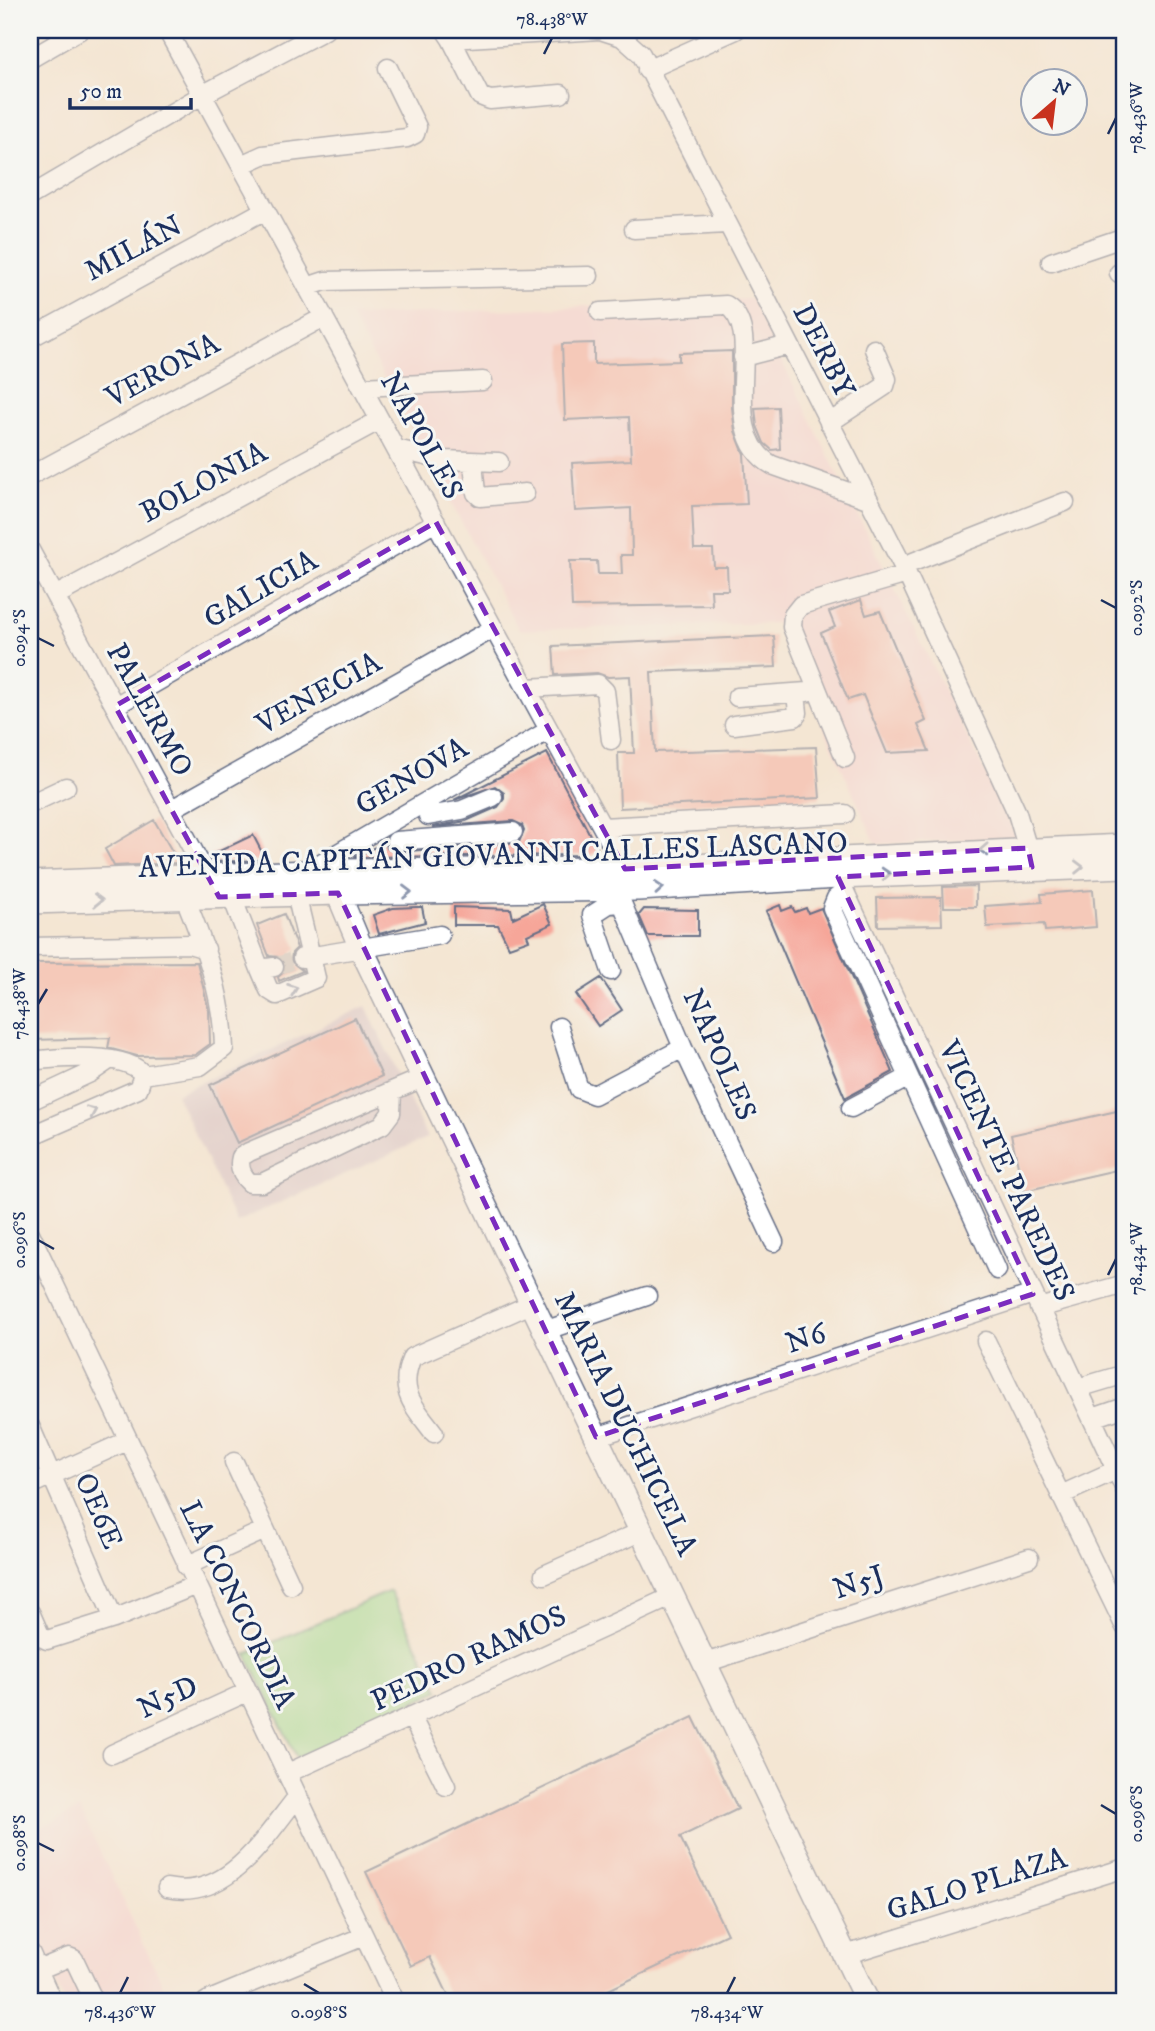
<svg xmlns="http://www.w3.org/2000/svg" width="1155" height="2031" font-family="'IM FELL DW Pica',serif">
<style>
.built{fill:#f7cfd2}
.industrial{fill:#d2bdc6}
.green{fill:#9cdd93;stroke:#5c8678;stroke-width:2}
.building{fill:#f6a699}
.lines{fill:none;stroke-linecap:round;stroke-linejoin:round}
.minor-tunnel{stroke:#c9c1bc;stroke-width:18;stroke-dasharray:18 9;stroke-linecap:butt}
.minor-casing{stroke:#676f87;stroke-width:21}
.major-casing{stroke:#676f87;stroke-width:26}
.minor{stroke:#fff;stroke-width:18}
.major{stroke:#fff;stroke-width:23}
.oneway{stroke:#8d97ae}
.marked{fill:none;stroke:#7b2cbf;stroke-width:5;stroke-dasharray:14 9;stroke-linejoin:round}
.ticks{fill:none;stroke:#1b2f5e;stroke-width:2.5}
.labels{text-anchor:middle;dominant-baseline:central;stroke-width:6;stroke-linejoin:round;paint-order:stroke}
.street-label{font-size:30px;fill:#1b2f5e;stroke:#f6f6f2}
.neatline{fill:none;stroke:#1b2f5e;stroke-width:2.5}
.ticks-label{font-size:18px;text-anchor:middle;fill:#1b2f5e}
</style>
<rect width="100%" height="100%" fill="#f6f6f2"/>
<filter id="ink" filterUnits="userSpaceOnUse"><feTurbulence type="fractalNoise" baseFrequency=".0143" numOctaves="2"/><feDisplacementMap in="SourceGraphic" scale="14" xChannelSelector="R" yChannelSelector="G"/><feConvolveMatrix kernelMatrix="1 2 1 2 8 2 1 2 1" color-interpolation-filters="sRGB"/></filter>
<filter id="wash" filterUnits="userSpaceOnUse"><feTurbulence type="fractalNoise" baseFrequency=".00686" numOctaves="4" result="noise"/><feDisplacementMap in="SourceGraphic" scale="28" xChannelSelector="R" yChannelSelector="G"/><feGaussianBlur stdDeviation="1.57" result="paint"/><feColorMatrix in="noise" values="0 0 0 0 0 0 0 0 0 0 0 0 0 0 0 0 0 1.4 0 .05"/><feComposite in="paint" operator="in"/></filter>
<g filter="url(#wash)">
<rect width="100%" height="100%" fill="#f4e6d3"/>
<path class="built" d="M751,299L1017,837L876,844L777,623L519,630L351,316Z
M80,1809L170,2000L168,2001H64L30,1928V1833Z"/>
<path class="industrial" d="M366,1006L427,1138L236,1222L176,1094Z"/>
<path class="green" d="M390,1591L439,1690L297,1758L246,1654Z"/>
<g id="blocks">
<path class="building" d="M594,343V364L679,361V353L732,351V408L735,431L744,454L747,504L692,506L694,549H713L714,567H727L728,590H711L712,605L572,607L570,561H597L598,574H622L621,555H632L631,508L575,511L572,463L631,460L629,417L565,420L562,344Z
M778,407L780,449L772,450L764,443L757,426L755,408Z
M861,600L866,615L880,611L926,721L918,725L929,751L887,753L863,695L848,700L821,633L835,627L829,612Z
M774,636L776,667L651,672L655,752L816,747L820,798L620,808L618,753H634L630,676L608,677L597,673L555,675L553,646Z
M547,753L598,850L592,855L354,857L384,843L385,839L387,848L397,852L519,842L524,830L522,825L513,821L432,827L466,821L498,807L504,799V793L495,786L454,800Z
M154,820L179,863L114,866L105,849Z
M253,835L266,860L212,862L209,856Z
M976,886V907H944L943,887Z
M1093,890L1096,927L1045,931L1044,924L987,927L985,906L1042,902L1041,894Z
M941,897L942,925L878,926L877,898Z
M543,904L552,924L527,935L529,940L509,947L498,925H454V907L511,909L513,918Z
M780,905L782,911L792,907L795,912L806,908L808,913L821,908L893,1072L845,1098L766,911Z
M416,907H422L425,922L379,934L373,915L393,908Z
M644,909L698,910V936H648L639,915Z
M284,914L297,948L292,953L291,961L303,971L279,981L278,977L284,972L285,965L279,957L269,956L257,925Z
M197,962L209,1011L210,1044L195,1055L137,1056L108,1048L110,1038L30,1040V963Z
M601,978L622,1010L598,1026L576,994Z
M355,1018L382,1076L237,1143L210,1085Z
M1121,1110L1125,1128V1168L1024,1191L1011,1135Z
M693,1717L738,1809L680,1837L727,1934L585,2001H451L430,1957L411,1966L366,1872Z"/>
</g>
</g>
<g filter="url(#ink)">
<use href="#blocks" fill-opacity="0" stroke="#676f87" stroke-width="2"/>
<g class="lines">
<path class="minor-tunnel" d="M274,967L302,958"/>
<g class="minor-casing">
<path id="minor" d="M167,30L625,869
M445,30L451,39L600,30L622,37L641,54L907,574L1017,813L1031,860
M451,39L480,96L490,100L561,94
M30,59L80,30
M647,70L736,30
M241,165L263,155L407,138L415,134L417,127L388,68
M30,196L202,95L325,30
M634,229L726,224
M1051,262L1125,237
M1119,273L1125,271
M307,287L325,281L589,276
M600,312L726,305C769,331 713,431 772,465L868,499
M30,338L265,210
M743,357L789,345
M362,387L483,381
M829,423L885,386L887,379L874,349
M396,449L443,460L499,462
M473,463L476,493L480,497L525,493
M30,476L324,317
M30,550L212,885
M903,566L1065,502
M55,596L380,420
M527,688L598,684L605,691L611,740
M737,697L807,692
M115,706L436,522
M734,725L795,717L798,713L796,693
M845,758L792,627L793,615L801,605L907,574
M30,804L66,787
M172,809L494,628
M428,816L462,810L493,797
M602,827L845,814
M396,841L513,832
M307,871L549,730
M838,877L1125,1489
M616,889L683,1048L774,1242
M845,892L836,898L832,908L997,1270
M232,897L260,969L274,967
M30,947L189,944L206,949
M302,958L440,935
M260,969L269,990L277,995L316,978L296,894
M611,971L592,915L609,904L621,903
M559,1027L579,1089L594,1095L683,1048
M30,1061C54,1058 130,1051 143,1075
M143,1075L200,1066L224,1048C223,995 205,947 185,898
M392,1091L391,1113L382,1125L262,1183H250C242,1176 238,1168 241,1157L249,1152L425,1077
M30,1101L90,1073L109,1060
M851,1108L909,1077
M30,1136L138,1089L143,1075
M30,1233L395,2001
M1039,1308L1125,1284
M544,1331L647,1296
M986,1341L1125,1627
M1078,1388L1125,1374
M1093,1418L1125,1407
M30,1426L114,1619
M434,1433C414,1406 397,1392 412,1357L531,1304
M596,1437L1033,1294
M234,1462L291,1585
M30,1485L127,1441
M1061,1495L1116,1470
M186,1566L265,1530
M544,1575L642,1531
M30,1612L41,1637L47,1640L114,1619L196,1585
M705,1663L1029,1558
M411,1716L446,1786
M112,1754L247,1692
M288,1773L673,1596
M167,1888C228,1901 264,1838 298,1796
M30,1952L52,2001
M845,1955L1125,1868
M38,1970L69,1957L74,1959L94,2001
M207,2001L364,1936"/>
</g>
<g class="major-casing">
<path id="major" d="M333,871L338,893L361,948L867,2001
M30,883L333,871L625,869L1125,846
M30,902L338,893L638,889L838,877L1125,866"/>
</g>
<use href="#minor" class="minor"/>
<use href="#major" class="major"/>
</g>
<defs><path id="oneway-chevron" d="M-2-3.5L2.5 0L-2 3.5" fill="none" stroke-width="1.6" stroke-linecap="round" stroke-linejoin="round" transform="scale(1.75)"/></defs>
<g class="oneway">
<use href="#oneway-chevron" transform="translate(984 850) rotate(177)"/>
<use href="#oneway-chevron" transform="translate(1079 867) rotate(-1)"/>
<use href="#oneway-chevron" transform="translate(886 874) rotate(-3)"/>
<use href="#oneway-chevron" transform="translate(659 888) rotate(-4)"/>
<use href="#oneway-chevron" transform="translate(407 892) rotate(-1)"/>
<use href="#oneway-chevron" transform="translate(98 900) rotate(-1)"/>
<use href="#oneway-chevron" transform="translate(293 989) rotate(-20)"/>
<use href="#oneway-chevron" transform="translate(92 1111) rotate(-23)"/>
</g>
</g>
<path d="M0 0H1155V2031H0ZM436,522L625,869L1028,848L1032,867L838,877L1033,1294L596,1437L338,893L219,897L115,706Z" fill="#f4e6d3" fill-opacity=".55" fill-rule="evenodd"/>
<path class="marked" d="M436,522L625,869L1028,848L1032,867L838,877L1033,1294L596,1437L338,893L219,897L115,706Z"/>
<path class="ticks" d="M544,54L552,38M1108,134L1116,118M1101,600L1116,608M38,638L54,646M38,1004L47,989M38,1240L54,1249M1108,1275L1116,1259M1101,1805L1116,1814M38,1843L54,1851M304,1984L319,1993M120,1993L128,1977M727,1993L735,1977"/>
<g class="labels">
<g class="street-label">
<text transform="translate(134 249) rotate(-28)">MILÁN</text>
<text transform="translate(823 351) rotate(63)">DERBY</text>
<text transform="translate(163 371) rotate(-28)">VERONA</text>
<text transform="translate(421 436) rotate(61)">NAPOLES</text>
<text transform="translate(204 483) rotate(-28)">BOLONIA</text>
<text transform="translate(261 590) rotate(-30)">GALICIA</text>
<text transform="translate(319 694) rotate(-29)">VENECIA</text>
<text transform="translate(149 710) rotate(61)">PALERMO</text>
<text transform="translate(412 777) rotate(-30)">GENOVA</text>
<text transform="translate(493 856) rotate(-2)">AVENIDA CAPITÁN GIOVANNI CALLES LASCANO</text>
<text transform="translate(719 1055) rotate(66)">NAPOLES</text>
<text transform="translate(1006 1171) rotate(65)">VICENTE PAREDES</text>
<text transform="translate(806 1339) rotate(-18)">N6</text>
<text transform="translate(625 1424) rotate(64)">MARIA DUCHICELA</text>
<text transform="translate(98 1511) rotate(67)">OE6E</text>
<text transform="translate(859 1583) rotate(-18)">N5J</text>
<text transform="translate(237 1605) rotate(64)">LA CONCORDIA</text>
<text transform="translate(469 1659) rotate(-25)">PEDRO RAMOS</text>
<text transform="translate(168 1698) rotate(-25)">N5D</text>
<text transform="translate(977 1885) rotate(-17)">GALO PLAZA</text>
</g>
</g>
<rect width="1155" height="2031" fill="none" stroke="#f6f6f2" stroke-width="77"/>
<g transform="translate(1054 102) rotate(28)"><circle r="33" fill="#f6f6f2" stroke="#9ea6b7" stroke-width="2"/>
<path d="M0-5L12 26L0 18L-12 26Z" fill="#c8321e"/>
<text y="-10" font-size="19" font-weight="bold" text-anchor="middle" fill="#1b2f5e">N</text>
</g>
<path d="M70 98v10h121v-10" fill="none" stroke="#1b2f5e" stroke-width="3.5"/>
<text x="80" y="98" font-size="21" fill="#1b2f5e" stroke="#f6f6f2" stroke-width="5" paint-order="stroke">50 m</text>
<rect x="38" y="38" width="1078" height="1955" class="neatline"/>
<g class="ticks-label">
<text x="552" y="25">78.438°W</text>
<text transform="translate(1136 118) rotate(-90)" y="6">78.436°W</text>
<text transform="translate(1136 608) rotate(-90)" y="6">0.092°S</text>
<text transform="translate(19 638) rotate(-90)" y="6">0.094°S</text>
<text transform="translate(19 1004) rotate(-90)" y="6">78.438°W</text>
<text transform="translate(19 1240) rotate(-90)" y="6">0.096°S</text>
<text transform="translate(1136 1259) rotate(-90)" y="6">78.434°W</text>
<text transform="translate(1136 1814) rotate(-90)" y="6">0.096°S</text>
<text transform="translate(19 1843) rotate(-90)" y="6">0.098°S</text>
<text x="120" y="2018">78.436°W</text>
<text x="319" y="2018">0.098°S</text>
<text x="727" y="2018">78.434°W</text>
</g>
</svg>
